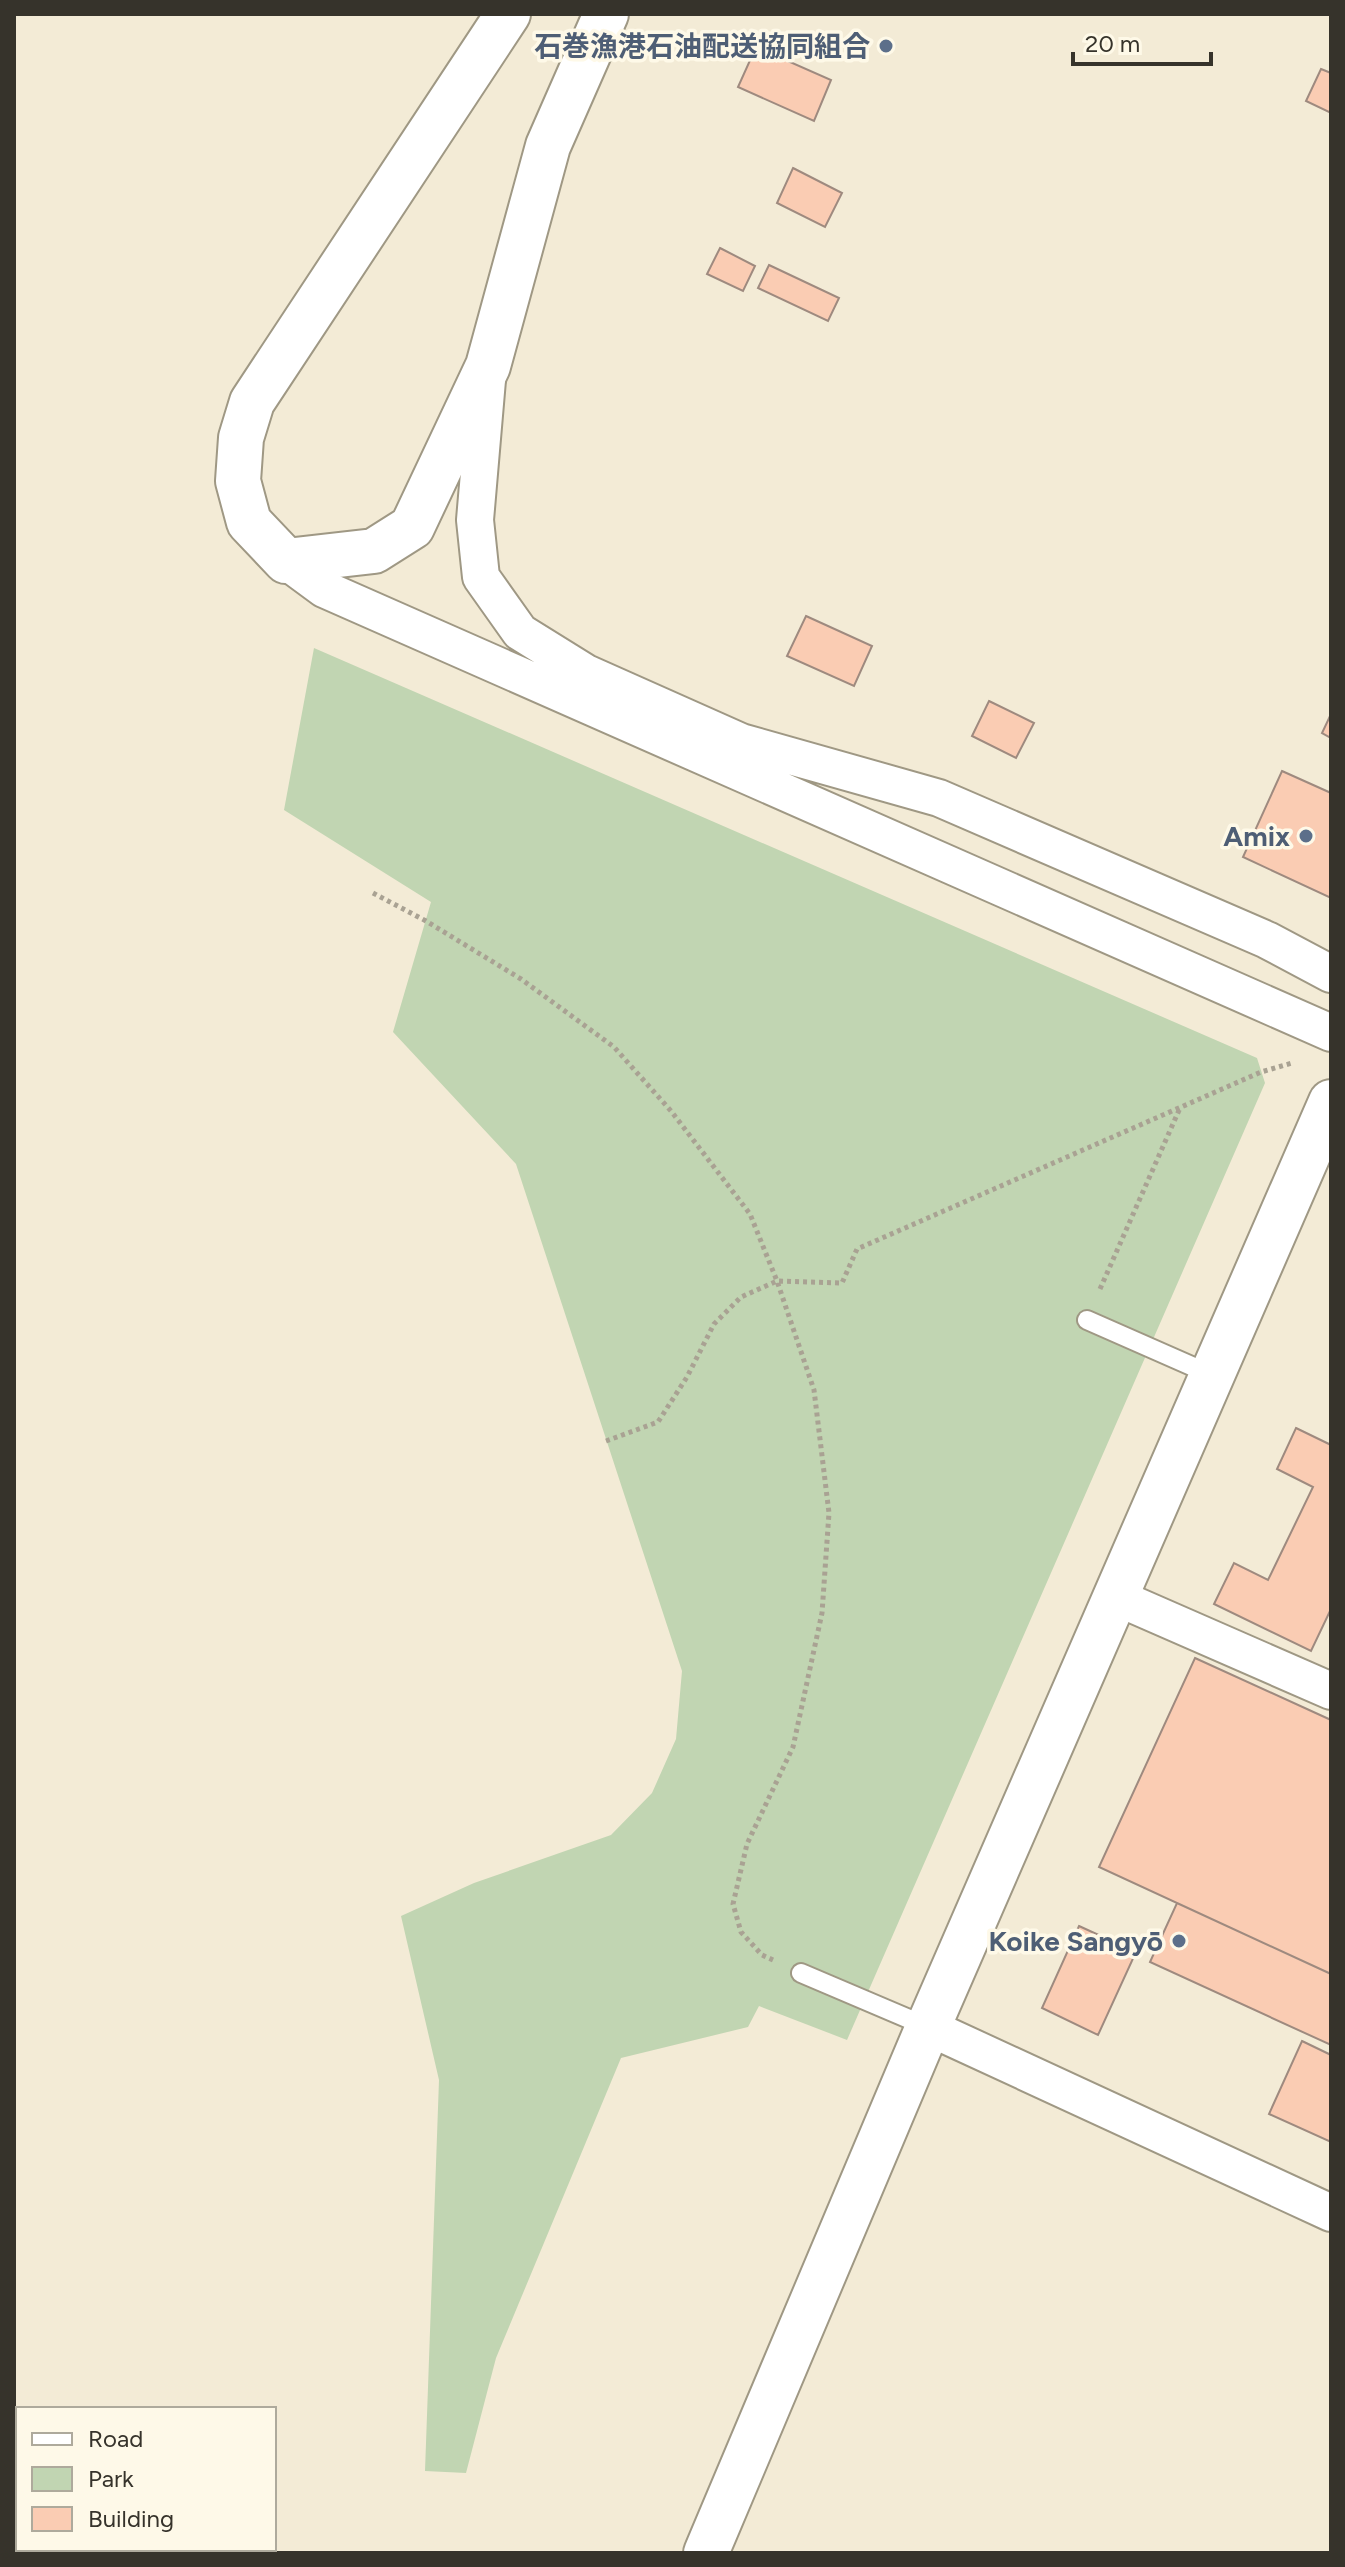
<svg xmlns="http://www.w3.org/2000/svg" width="1345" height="2567" font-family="Figtree,'Noto Sans JP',sans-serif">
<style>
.green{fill:#c1d5b2}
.building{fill:#faccb3;stroke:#9e8a7f;stroke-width:2}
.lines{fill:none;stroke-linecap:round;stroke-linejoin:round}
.lane-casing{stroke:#9f9884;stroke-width:22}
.street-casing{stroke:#9f9884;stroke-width:40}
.secondary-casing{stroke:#9f9884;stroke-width:48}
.path{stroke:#a9a293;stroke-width:5;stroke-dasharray:4 4;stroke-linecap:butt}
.lane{stroke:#fff;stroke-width:18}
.street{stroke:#fff;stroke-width:36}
.secondary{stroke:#fff;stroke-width:44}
.service-dot{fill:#5c6f8a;stroke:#fef9e8;stroke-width:3}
.labels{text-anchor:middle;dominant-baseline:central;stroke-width:7;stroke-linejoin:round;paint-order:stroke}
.service-label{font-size:28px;font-weight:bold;fill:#4e5e75;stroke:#fef9e8;text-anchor:end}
</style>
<rect width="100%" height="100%" fill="#f3ebd6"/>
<path class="green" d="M314,648L1257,1058L1265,1083L847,2040L759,2006L748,2027L621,2058L496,2358L466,2473L425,2471L439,2080L401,1916L474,1883L611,1835L652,1793L676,1739L682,1671L516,1164L393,1032L431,902L284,810Z"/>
<path class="building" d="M756,47L831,80L814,121L738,87Z
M1321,69L1331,73V113L1306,101Z
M793,168L842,193L825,227L777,203Z
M720,248L755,266L743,291L707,274Z
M769,265L839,298L828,321L758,288Z
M806,616L872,646L854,686L787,656Z
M989,701L1034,723L1016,758L972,736Z
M1331,714V738L1322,733Z
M1282,771L1331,793V898L1243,857Z
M1296,1428L1331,1445V1609L1311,1651L1214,1604L1234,1563L1268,1580L1313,1487L1277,1469Z
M1195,1658L1331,1720V1974L1099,1867Z
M1177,1903L1331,1974V2045L1150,1962Z
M1079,1926L1136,1952L1098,2035L1042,2008Z
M1302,2041L1331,2055V2142L1269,2114Z"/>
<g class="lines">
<g class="lane-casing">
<path id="lane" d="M1087,1320L1212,1375
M801,1973L928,2027"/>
</g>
<g class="street-casing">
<path id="street" d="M487,380L475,520L481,577L520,632L586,673L741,742L939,798L1267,940L1331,974
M286,561L324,589L1331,1033
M1116,1597L1331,1691
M928,2027L1331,2213"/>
</g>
<g class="secondary-casing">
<path id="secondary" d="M508,14L252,402L241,438L238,481L249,522L286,561L374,551L412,527L488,366L548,146L606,14
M706,2553L928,2027L1331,1102"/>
</g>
<path class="path" d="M373,893L426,921L521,979L614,1047L671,1111L750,1214L777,1281L814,1390L829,1513L822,1613L793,1747L747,1844L733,1904L741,1932L762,1955L773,1960
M1100,1289L1180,1108
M606,1441L658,1422L687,1377L714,1324L741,1297L777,1281L842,1283L857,1249L1261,1072L1292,1063"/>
<use href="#lane" class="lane"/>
<use href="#street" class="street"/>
<use href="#secondary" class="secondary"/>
</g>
<g class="service-dot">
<circle cx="886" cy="46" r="8"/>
<circle cx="1306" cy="836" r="8"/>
<circle cx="1179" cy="1941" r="8"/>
</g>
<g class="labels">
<g class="service-label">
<text x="870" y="46">石巻漁港石油配送協同組合</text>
<text x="1290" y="836">Amix</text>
<text x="1163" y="1941">Koike Sangyō</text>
</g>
</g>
<rect width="1345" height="2567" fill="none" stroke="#36332b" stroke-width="32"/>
<rect x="16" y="2407" width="260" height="144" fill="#fef9e8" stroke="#aeaa9c" stroke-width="2"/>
<rect x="32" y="2433" width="40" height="12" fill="#ffffff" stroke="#aeaa9c" stroke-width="2"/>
<text x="88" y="2447" font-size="24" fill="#36332b">Road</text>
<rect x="32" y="2467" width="40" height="24" fill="#c1d5b2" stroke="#aeaa9c" stroke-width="2"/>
<text x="88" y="2487" font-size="24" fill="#36332b">Park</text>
<rect x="32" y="2507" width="40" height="24" fill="#faccb3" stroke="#aeaa9c" stroke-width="2"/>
<text x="88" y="2527" font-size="24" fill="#36332b">Building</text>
<path d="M1073 52v12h138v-12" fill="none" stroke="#36332b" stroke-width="4"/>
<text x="1085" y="52" font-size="24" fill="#36332b" stroke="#fef9e8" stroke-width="6" paint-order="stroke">20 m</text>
</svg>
